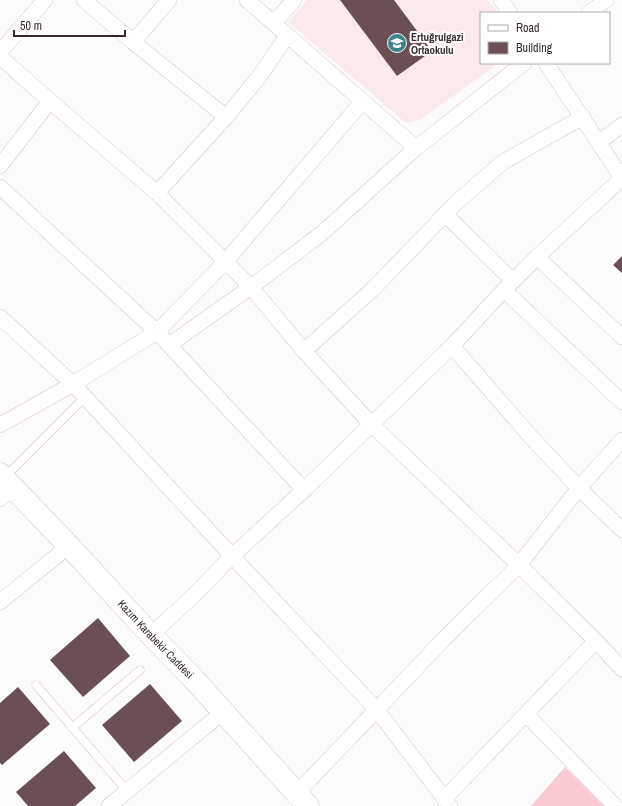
<svg xmlns="http://www.w3.org/2000/svg" width="622" height="806" font-family="'Archivo Narrow',sans-serif">
<style>
.built{fill:#faeaec}
.green{fill:#fbc9d1}
.building{fill:#6a5054}
.lines{fill:none;stroke-linecap:round;stroke-linejoin:round}
.lane-casing{stroke:#e0c1c6;stroke-width:9}
.street-casing{stroke:#e0c1c6;stroke-width:16}
.secondary-casing{stroke:#e0c1c6;stroke-width:23}
.lane{stroke:#fff;stroke-width:8}
.street{stroke:#fff;stroke-width:15}
.secondary{stroke:#fff;stroke-width:22}
.labels{text-anchor:middle;dominant-baseline:central;stroke-width:4;stroke-linejoin:round;paint-order:stroke}
.poi-label{font-size:11px;font-weight:bold;fill:#35292b;stroke:#fff;text-anchor:start}
.street-label{font-size:11px;fill:#35292b;stroke:#fff}
</style>
<rect width="100%" height="100%" fill="#fbfbfb"/>
<path class="built" d="M307,0H488L498,13H481V63H499L420,120L406,123L288,22Z"/>
<path class="green" d="M565,767L604,806H531Z"/>
<path class="building" d="M340,0H394L432,51L397,76Z
M622,256V273L613,265Z
M98,618L130,656L83,697L50,660Z
M150,684L182,721L134,762L102,725Z
M18,687L50,724L2,765L0,763V703Z
M64,751L96,788L75,806H28L16,792Z"/>
<g class="lines">
<g class="lane-casing">
<path id="lane" d="M4,478L85,397
M36,685L127,791
M72,728L140,670"/>
</g>
<g class="street-casing">
<path id="street" d="M84,0L133,42L226,117
M247,0L416,148
M501,0L510,13
M589,13L606,0
M274,23L294,0
M133,42L169,0
M0,52L45,0
M0,57L50,101L157,193L251,287L304,351L371,424L519,565L596,641L622,669
M546,63L622,178
M599,142L622,125
M0,166L50,101
M0,187L157,332L304,490
M157,193L226,117L259,77L287,36
M445,214L513,281
M537,257L622,337
M504,290L622,402
M0,317L73,384L232,556L377,710L450,806
M169,345L251,287L321,234L416,148L524,63
M452,346L530,436L579,488L622,530
M304,351L372,290L457,202L503,162L583,117
M0,425L73,384L157,332L225,262L363,101
M0,499L13,488
M0,602L69,546
M151,635L194,595L232,556L304,490L452,346L504,290L537,257L622,178
M526,714L615,806
M297,793L445,638L519,565L579,488L622,440
M444,799L596,641
M109,806L223,712"/>
</g>
<g class="secondary-casing">
<g id="secondary">
<path id="s1" d="M0,474L69,546L151,635L191,676L308,806"/>
</g>
</g>
<use href="#lane" class="lane"/>
<use href="#street" class="street"/>
<use href="#secondary" class="secondary"/>
</g>
<defs>
<g id="school-disc" transform="scale(1)"><circle r="9.5" fill="#3d848d" stroke="#fff"/><path d="M0-5L7-2L0 1L-7-2ZM-4 1L0 2.5L4 1V4Q0 6-4 4Z" fill="#fff"/></g>
</defs>
<g fill-rule="evenodd">
<use href="#school-disc" x="397" y="43"/>
</g>
<g class="labels">
<g class="poi-label">
<text x="411" y="37">Ertuğrulgazi<tspan x="411" dy="13">Ortaokulu</tspan></text>
</g>
<g class="street-label">
<text stroke="none"><textPath href="#s1" startOffset="227">Kazım Karabekir Caddesi</textPath></text>
</g>
</g>
<rect x="480" y="12" width="130" height="52" fill="#ffffff" stroke="#aea9aa"/>
<rect x="488" y="25" width="20" height="6" fill="#ffffff" stroke="#aea9aa"/>
<text x="516" y="32" font-size="12" fill="#35292b">Road</text>
<rect x="488" y="42" width="20" height="12" fill="#6a5054" stroke="#aea9aa"/>
<text x="516" y="52" font-size="12" fill="#35292b">Building</text>
<path d="M14 30v6h111v-6" fill="none" stroke="#35292b" stroke-width="2"/>
<text x="20" y="30" font-size="12" fill="#35292b" stroke="#ffffff" stroke-width="3" paint-order="stroke">50 m</text>
</svg>
